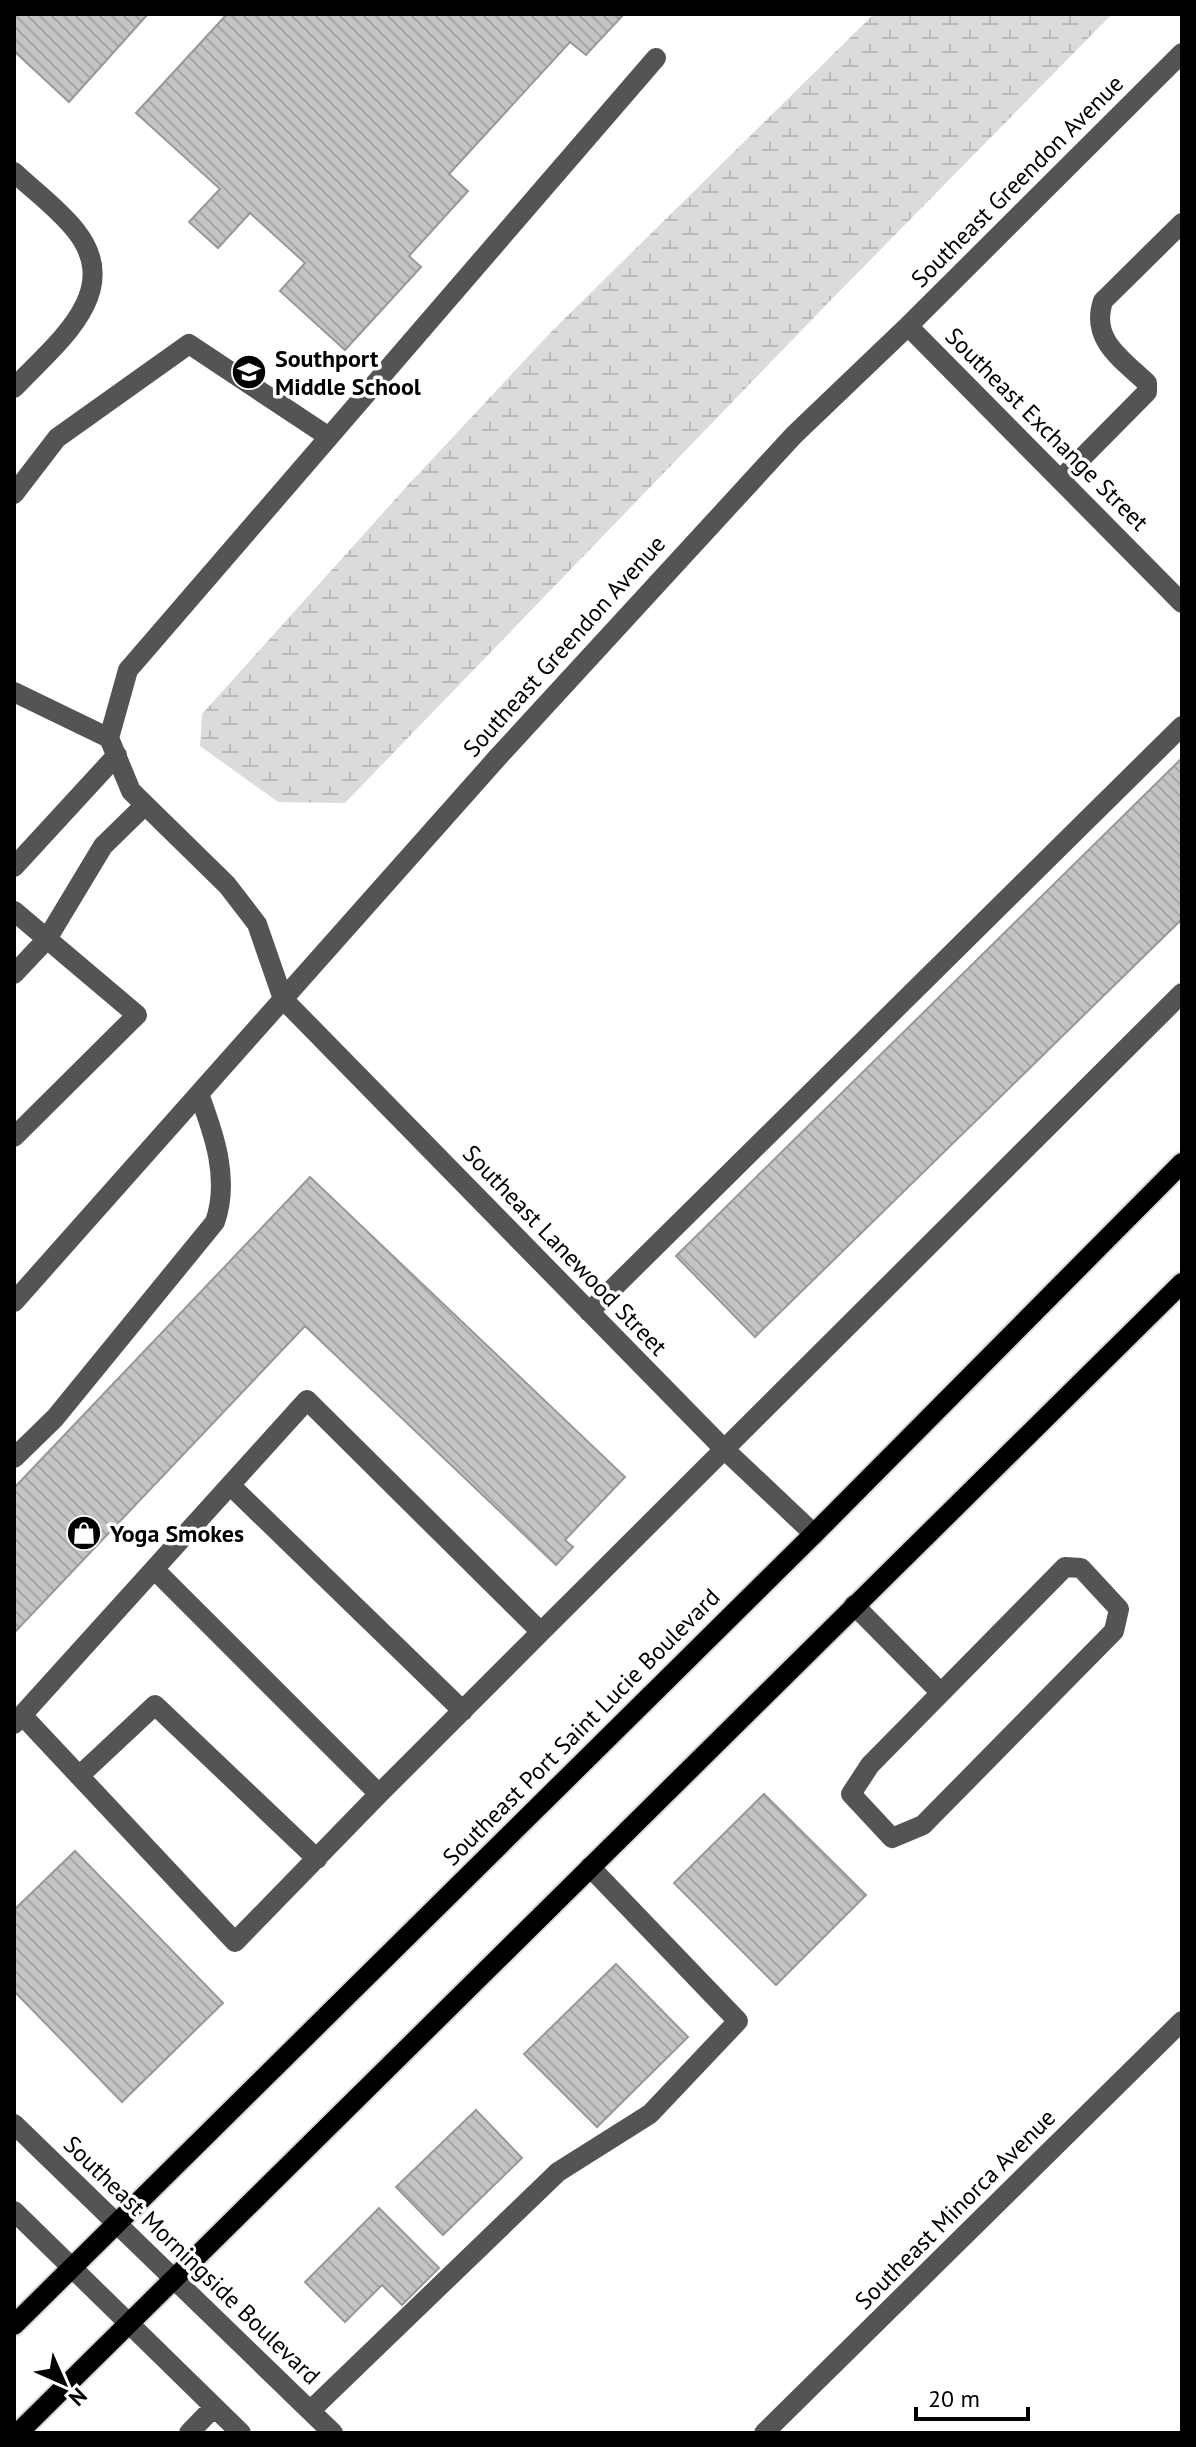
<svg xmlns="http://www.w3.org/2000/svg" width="1196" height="2447" font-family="'PT Sans',sans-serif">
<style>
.wetland{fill:url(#wetland-marsh)}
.building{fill:url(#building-back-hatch);stroke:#989898;stroke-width:2}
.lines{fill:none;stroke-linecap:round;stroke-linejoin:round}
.major-casing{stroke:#dbdbdb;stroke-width:24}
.minor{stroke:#545454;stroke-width:20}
.major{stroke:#000;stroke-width:20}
.labels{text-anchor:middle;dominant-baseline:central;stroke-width:7;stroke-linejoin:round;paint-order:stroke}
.street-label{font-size:24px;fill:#000;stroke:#fff}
.poi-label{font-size:24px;font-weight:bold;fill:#000;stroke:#fff;text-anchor:start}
</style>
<defs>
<pattern id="wetland-marsh" width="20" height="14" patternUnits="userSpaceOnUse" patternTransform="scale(2)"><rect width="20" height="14" fill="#dbdbdb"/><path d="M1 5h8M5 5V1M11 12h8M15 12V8" fill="none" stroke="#bababa"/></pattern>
<pattern id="building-back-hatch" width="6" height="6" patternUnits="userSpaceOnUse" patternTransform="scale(2)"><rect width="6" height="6" fill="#c4c4c4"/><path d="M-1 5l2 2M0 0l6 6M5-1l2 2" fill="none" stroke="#a7a7a7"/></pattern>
</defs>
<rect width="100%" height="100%" fill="#fff"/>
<path class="wetland" d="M874,14H1112L827,304L345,803L278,802L200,746L202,714L409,484L552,331Z"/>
<path class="building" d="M14,14H148L69,102L14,51Z
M227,14H624L586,55L570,42L449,174L468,191L409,256L421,267L345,350L280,291L305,263L250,213L218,248L189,222L220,189L136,113Z
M1182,758V919L755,1337L676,1256Z
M310,1177L625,1477L565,1540L573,1547L556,1565L305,1326L14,1633V1488Z
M764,1794L866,1895L776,1985L674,1883Z
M75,1851L223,2003L122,2102L14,1991V1910Z
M616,1964L688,2037L597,2127L524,2054Z
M476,2110L522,2158L443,2235L396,2187Z
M379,2208L439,2268L402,2305L382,2285L345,2322L305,2282Z"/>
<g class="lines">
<g class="major-casing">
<path id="major" d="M14,2325L814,1534L1182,1163
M18,2433L1182,1283"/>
</g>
<path class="minor" d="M656,58L128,670L109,738L131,791L227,885L257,924L283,999L723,1448L814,1534
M14,172C34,191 59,209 76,231C125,293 54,345 14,388
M908,326L1182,603
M1060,480L1147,392V383C1122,359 1090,340 1103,301L1182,223
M14,494L57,438L189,344L329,437
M14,692L109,738
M14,867L117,755
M14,911L137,1015L14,1137
M14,974L47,939L103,846L145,805
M14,1302L498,757L794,435L908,326L1182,53
M589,1312L1182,726
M14,1458L55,1418L215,1222C230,1179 214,1134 199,1094
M230,1485L463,1711
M1065,1567L1081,1568L1119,1609L1114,1631L923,1825L892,1838L851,1794L870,1765Z
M154,1569L379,1794L541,1632
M854,1605L941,1693
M22,1715L235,1942L379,1794
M14,1724L307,1400L541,1632L1182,993
M79,1776L155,1705L317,1859
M14,2124L333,2433
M14,2211L241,2433
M311,2410L558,2172L650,2114L738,2021L590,1867
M189,2433L214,2407
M764,2433L1182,2021"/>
<use href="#major" class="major"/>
</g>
<defs>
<g id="school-disc" transform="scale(1.8)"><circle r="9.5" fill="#000" stroke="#fff"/><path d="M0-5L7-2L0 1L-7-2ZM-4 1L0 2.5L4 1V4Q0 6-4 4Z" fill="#fff"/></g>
<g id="shop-disc" transform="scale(1.8)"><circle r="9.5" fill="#000" stroke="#fff"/><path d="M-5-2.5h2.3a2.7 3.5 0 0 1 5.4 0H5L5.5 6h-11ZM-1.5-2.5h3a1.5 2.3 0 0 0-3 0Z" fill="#fff"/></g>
</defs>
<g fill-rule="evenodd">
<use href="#school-disc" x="249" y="372"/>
<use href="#shop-disc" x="84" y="1533"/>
</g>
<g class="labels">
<g class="street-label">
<text transform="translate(1017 181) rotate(-45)">Southeast Greendon Avenue</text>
<text transform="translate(1047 429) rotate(45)">Southeast Exchange Street</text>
<text transform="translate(564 646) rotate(-48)">Southeast Greendon Avenue</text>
<text transform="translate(565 1250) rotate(46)">Southeast Lanewood Street</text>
<text transform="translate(581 1727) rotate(-45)">Southeast Port Saint Lucie Boulevard</text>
<text transform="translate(955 2209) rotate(-45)">Southeast Minorca Avenue</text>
<text transform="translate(192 2260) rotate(44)">Southeast Morningside Boulevard</text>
</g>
<g class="poi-label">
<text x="275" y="358">Southport<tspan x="275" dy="28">Middle School</tspan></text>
<text x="110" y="1533">Yoga Smokes</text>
</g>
</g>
<rect width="1196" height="2447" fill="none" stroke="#000000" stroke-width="32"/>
<g transform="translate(64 2383) rotate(135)" stroke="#ffffff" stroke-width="6" paint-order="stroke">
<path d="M0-6L14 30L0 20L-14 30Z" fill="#000000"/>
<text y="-12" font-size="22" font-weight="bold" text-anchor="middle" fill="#000000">N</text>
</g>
<path d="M916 2407v12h112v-12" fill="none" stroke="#000000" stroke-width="4"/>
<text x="928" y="2407" font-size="24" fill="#000000" stroke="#ffffff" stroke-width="6" paint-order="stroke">20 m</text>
</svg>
